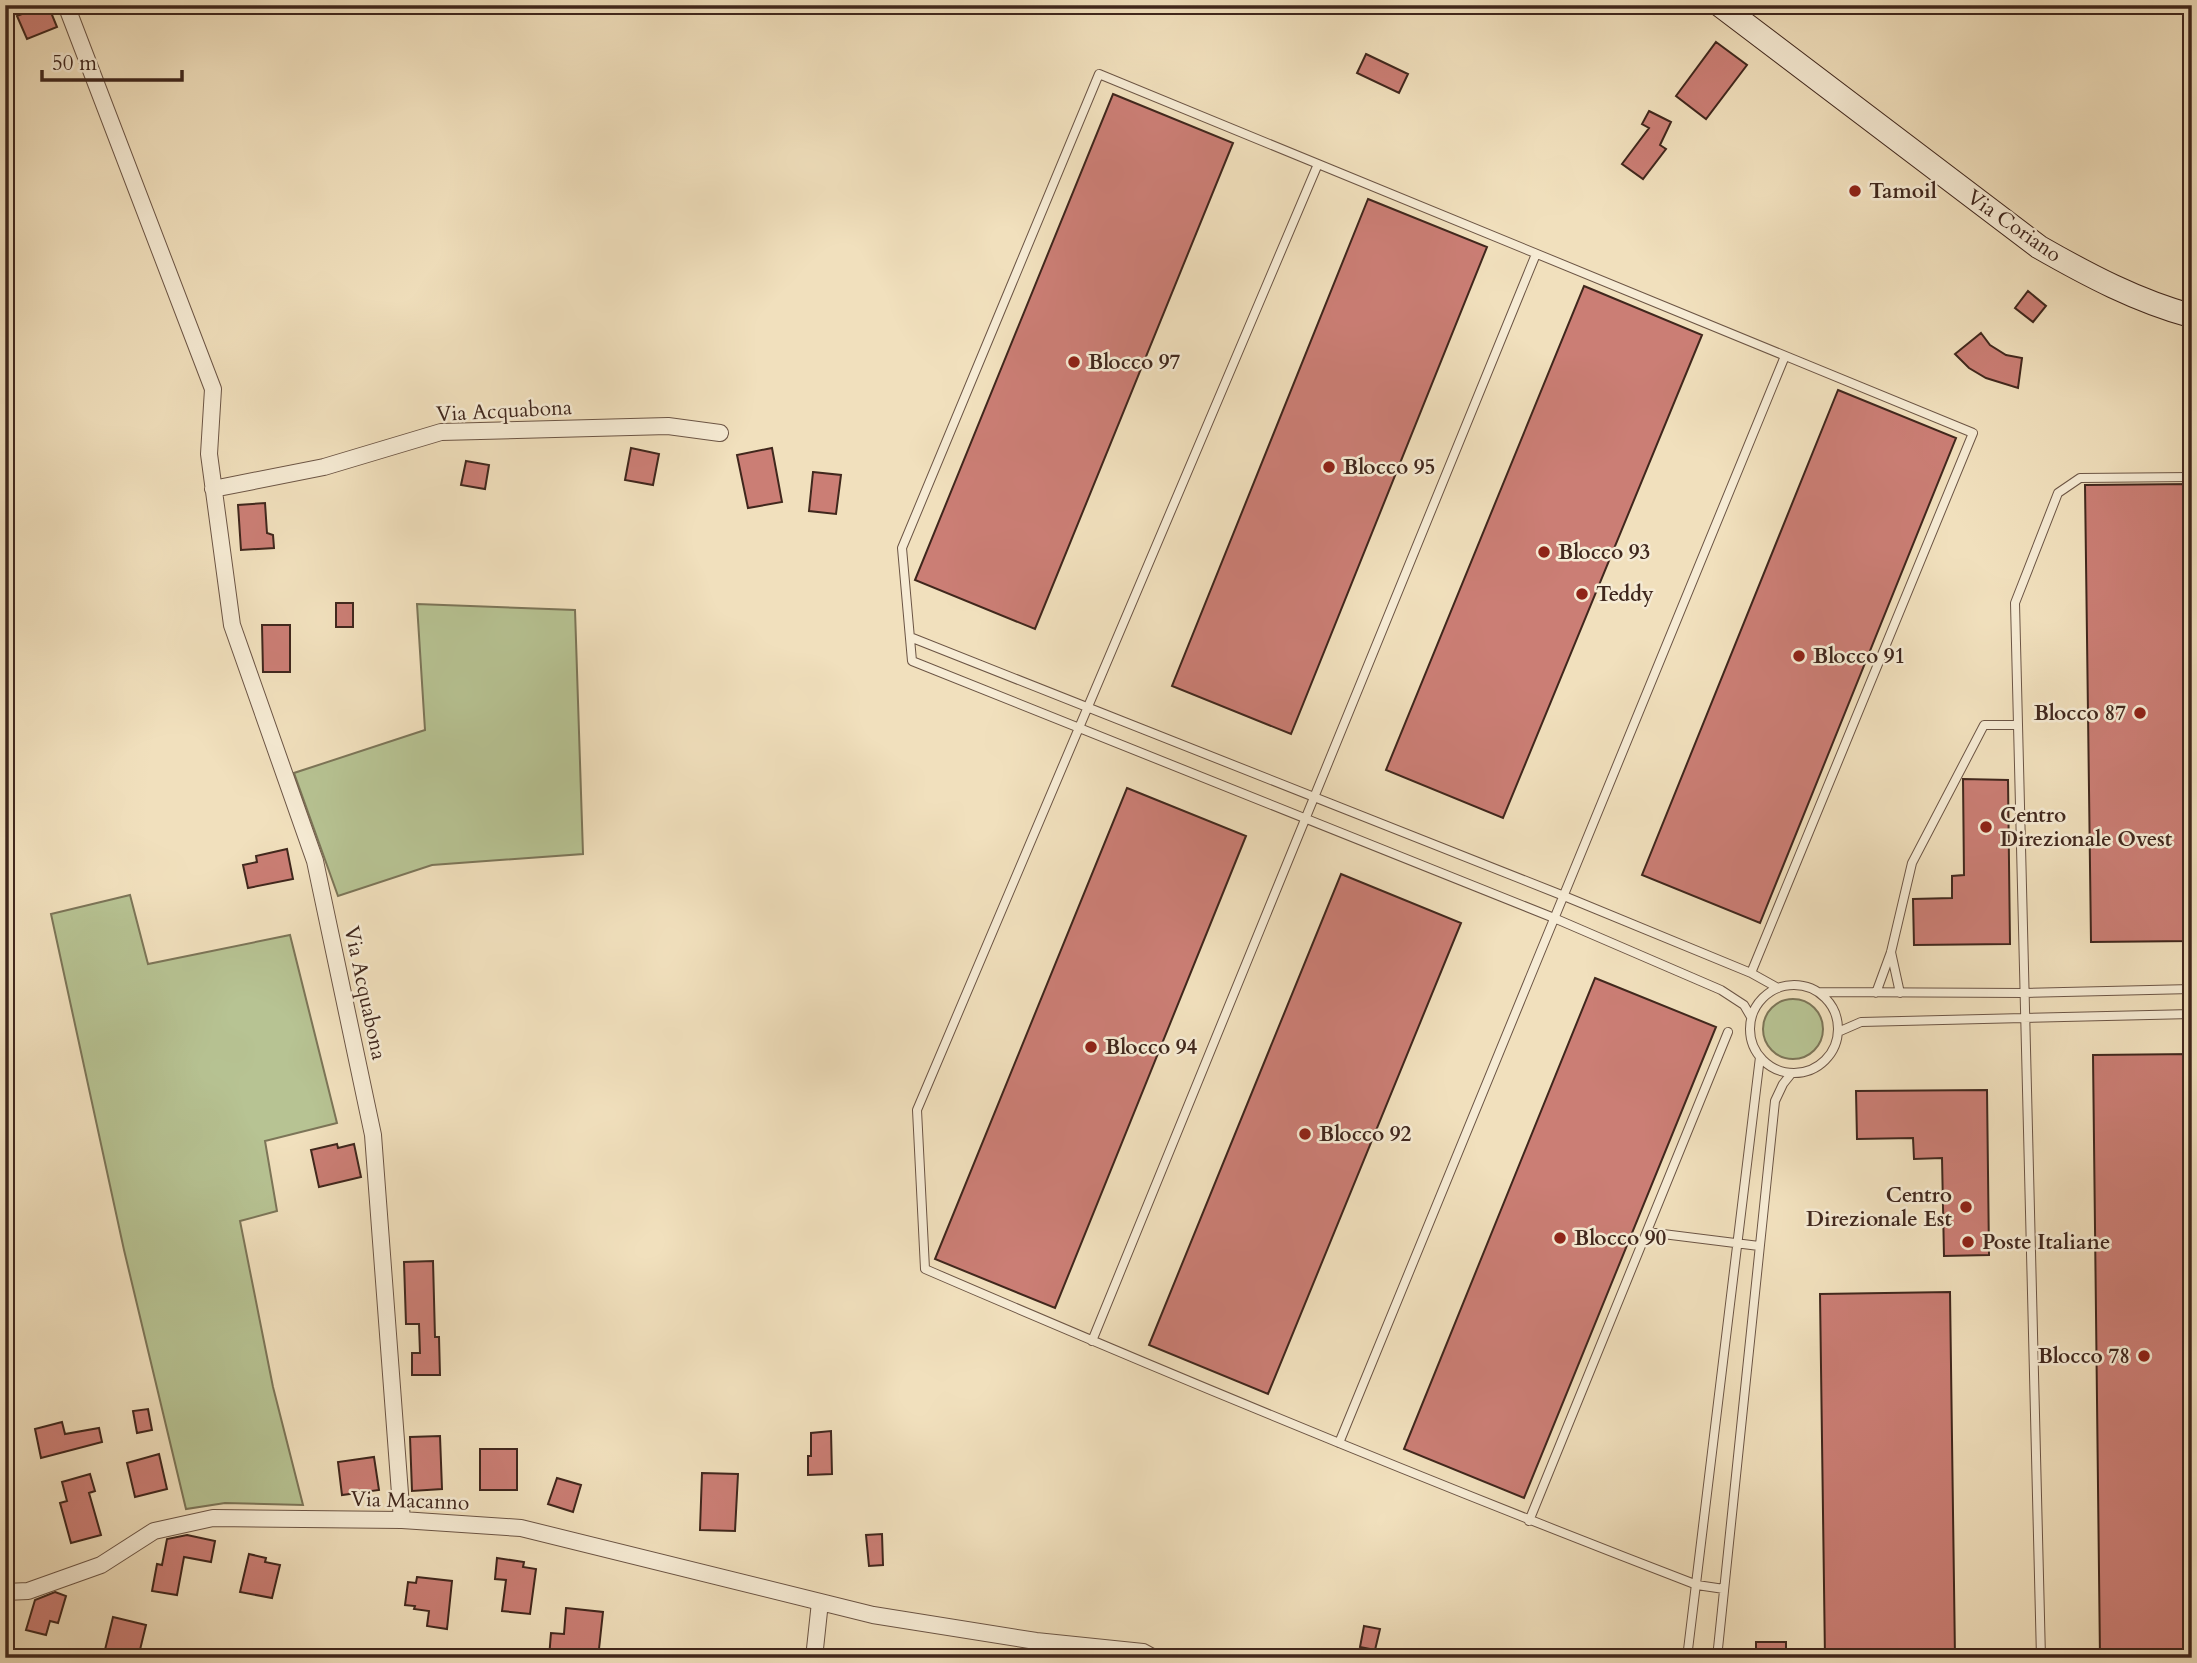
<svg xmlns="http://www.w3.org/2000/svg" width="2197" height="1663" font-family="Cardo,serif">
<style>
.green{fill:#b7c393;stroke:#7c7558;stroke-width:2}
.building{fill:#cb7e75;stroke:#40271d;stroke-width:2}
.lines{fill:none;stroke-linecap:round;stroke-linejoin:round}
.lane-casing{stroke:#6c5545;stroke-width:10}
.street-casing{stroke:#6c5545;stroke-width:18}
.secondary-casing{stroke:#40271d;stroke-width:25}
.lane{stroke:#f6ebd4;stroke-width:8}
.street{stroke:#f6ebd4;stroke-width:16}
.secondary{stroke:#f6ebd4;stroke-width:23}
.poi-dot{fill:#8f2418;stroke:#f6ebd4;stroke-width:2.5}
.labels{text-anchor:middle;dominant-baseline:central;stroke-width:5;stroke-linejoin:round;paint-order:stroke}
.poi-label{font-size:21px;font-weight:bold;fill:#40271d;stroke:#f6ebd4;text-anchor:start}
.street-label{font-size:21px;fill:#40271d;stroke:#f6ebd4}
</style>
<rect width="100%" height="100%" fill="#f1e0bd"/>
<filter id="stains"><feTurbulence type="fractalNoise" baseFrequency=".00286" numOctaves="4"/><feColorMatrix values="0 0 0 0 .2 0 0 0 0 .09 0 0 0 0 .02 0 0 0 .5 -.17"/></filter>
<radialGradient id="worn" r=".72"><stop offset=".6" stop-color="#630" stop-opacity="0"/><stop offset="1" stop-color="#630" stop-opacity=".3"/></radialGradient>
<path class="green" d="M417,604L575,610L583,854L432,865L338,896L294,773L425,730Z
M130,895L148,964L290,935L337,1123L265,1141L277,1211L240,1221L273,1387L303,1505L225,1503L186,1509L124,1250L51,914Z
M1763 1029a30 30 0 1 1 60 0a30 30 0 1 1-60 0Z
M956,1649L1028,1656V1658H955Z"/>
<path class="building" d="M44,5H48L57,27L27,39L17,16Z
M1716,42L1747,65L1706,119L1676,96Z
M1366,54L1408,74L1399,93L1357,73Z
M1113,94L1233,143L1035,629L915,580Z
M1649,111L1671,122L1660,145L1666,149L1643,179L1622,164L1649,128L1642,124Z
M1368,199L1487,247L1291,734L1172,686Z
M1584,286L1702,335L1503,818L1386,770Z
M2028,291L2046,306L2033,322L2015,308Z
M1981,333L1990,345L2006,355L2022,358L2018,388L1986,378L1969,368L1955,354Z
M1838,390L1956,438L1760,923L1642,875Z
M631,448L659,454L653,485L625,480Z
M772,448L782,502L748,508L737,455Z
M466,461L489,465L485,489L461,485Z
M813,472L841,475L836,514L809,511Z
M2192,484V941L2091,942L2085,485Z
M265,503L267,533L273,535L274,548L241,550L238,505Z
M336,603H353V627H336Z
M262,625H290V672H263Z
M1963,779L2008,780L2010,944L1914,945L1913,899L1952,898V876L1964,875Z
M1127,788L1246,836L1055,1308L935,1259Z
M287,849L293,879L248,888L243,865L257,862L256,856Z
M1341,874L1461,923L1268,1394L1149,1345Z
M1595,978L1716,1027L1524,1498L1404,1449Z
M2192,1054V1658H2100L2093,1055Z
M1987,1090L1989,1255L1944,1256L1942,1158L1914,1159L1913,1138L1857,1139L1856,1091Z
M337,1144L338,1148L354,1144L361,1177L319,1187L311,1150Z
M433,1261L435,1337H439L440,1375H412V1353H420L419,1324H406L404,1262Z
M1950,1292L1955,1658H1825L1820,1294Z
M148,1409L152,1430L137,1433L133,1411Z
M62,1422L65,1434L99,1428L102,1442L41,1458L35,1429Z
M831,1431L832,1474L808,1475V1456H811V1433Z
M440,1436L442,1489L412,1491L410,1437Z
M480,1449H517V1490H480Z
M159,1454L167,1489L135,1497L127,1463Z
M374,1457L379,1490L342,1495L338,1462Z
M702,1473L738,1474L735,1531L700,1530Z
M90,1474L95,1491L89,1493L101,1535L71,1543L60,1503L67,1501L62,1482Z
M557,1478L581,1485L573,1512L548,1504Z
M882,1534L883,1565L869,1566L866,1535Z
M187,1535L215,1541L211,1562L184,1557L177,1595L152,1591L157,1564L162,1565L167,1539Z
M249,1554L266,1558L265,1562L280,1565L272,1598L240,1592Z
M497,1558L524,1562L523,1567L536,1569L530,1614L502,1611L506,1580L495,1579Z
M417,1577L452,1581L447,1629L427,1626L429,1611L414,1609L415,1606L405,1605L408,1582L416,1583Z
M55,1592L66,1596L58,1623L50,1621L46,1635L26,1630L35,1600Z
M566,1608L603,1612L598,1658H549L551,1633L564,1634Z
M113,1617L146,1625L138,1658H103Z
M1364,1626L1380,1629L1375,1650L1360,1647Z
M1756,1642H1786V1658H1756Z"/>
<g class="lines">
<g class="lane-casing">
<path id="lane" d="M1318,164L917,1110L925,1269C1180,1379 1437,1485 1697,1585L1724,1589
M910,637L1564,896L1751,973L1778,988
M1891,952L1900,993
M1751,973L1973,433L1099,74L902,548L912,661L1554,918L1721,990L1744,1005L1751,1017
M1750 1029a44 44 0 1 1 88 0a44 44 0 1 1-88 0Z
M1819,992L2025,993L2192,989
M1876,993L1891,952L1912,863L1984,725H2018
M1838,1032L1861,1022L2192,1014
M1647,1232L1759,1246
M1092,1341L1536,254
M1339,1443L1785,356
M1529,1521L1728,1032
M1687,1658L1760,1057
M1717,1658L1775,1101L1783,1084L1791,1074
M2041,1658L2015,603L2058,493L2080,478L2192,477"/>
</g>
<g class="street-casing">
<path id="street" d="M66,5L213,389L209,454L232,625L315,861L373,1135L402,1520
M213,489L324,467L441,432L668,426L720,433
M5,1592L28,1591L101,1565L154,1531L213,1518L402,1520L521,1528L873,1615L1036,1641L1143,1652L1154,1658
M814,1658L820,1602"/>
</g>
<g class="secondary-casing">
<path id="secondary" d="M1720,5L2039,247C2088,275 2137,301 2192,316"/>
</g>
<use href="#lane" class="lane"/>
<use href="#street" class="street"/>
<use href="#secondary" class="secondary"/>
</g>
<g class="poi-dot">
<circle cx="1855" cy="191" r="7"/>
<circle cx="1074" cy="362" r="7"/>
<circle cx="1329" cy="467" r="7"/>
<circle cx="1544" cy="552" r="7"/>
<circle cx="1582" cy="594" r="7"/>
<circle cx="1799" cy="656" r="7"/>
<circle cx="2140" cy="713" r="7"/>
<circle cx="1986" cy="827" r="7"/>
<circle cx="1091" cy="1047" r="7"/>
<circle cx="1305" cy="1134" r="7"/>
<circle cx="1966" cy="1207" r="7"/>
<circle cx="1560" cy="1238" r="7"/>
<circle cx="1968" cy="1242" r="7"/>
<circle cx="2144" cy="1356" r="7"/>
</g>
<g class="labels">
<g class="poi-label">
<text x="1869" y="191">Tamoil</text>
<text x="1088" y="362">Blocco 97</text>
<text x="1343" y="467">Blocco 95</text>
<text x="1558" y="552">Blocco 93</text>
<text x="1596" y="594">Teddy</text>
<text x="1813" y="656">Blocco 91</text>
<text x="2126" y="713" text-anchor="end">Blocco 87</text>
<text x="2000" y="815">Centro<tspan x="2000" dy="24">Direzionale Ovest</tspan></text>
<text x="1105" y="1047">Blocco 94</text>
<text x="1319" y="1134">Blocco 92</text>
<text x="1952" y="1195" text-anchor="end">Centro<tspan x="1952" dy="24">Direzionale Est</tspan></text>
<text x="1574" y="1238">Blocco 90</text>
<text x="1982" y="1242">Poste Italiane</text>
<text x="2130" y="1356" text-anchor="end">Blocco 78</text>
</g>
<g class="street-label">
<text transform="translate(2014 226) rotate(35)">Via Coriano</text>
<text transform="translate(504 411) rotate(-3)">Via Acquabona</text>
<text transform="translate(365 993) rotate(78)">Via Acquabona</text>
<text transform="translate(410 1501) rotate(2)">Via Macanno</text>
</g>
</g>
<rect width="2197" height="1663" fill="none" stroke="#f1e0bd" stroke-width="28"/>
<rect x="7" y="7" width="2183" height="1649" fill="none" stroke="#40271d" stroke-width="3.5"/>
<rect x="14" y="14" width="2169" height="1635" fill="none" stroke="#40271d" stroke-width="2"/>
<path d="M42 70v10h140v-10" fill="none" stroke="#40271d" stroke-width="3.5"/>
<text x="52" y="70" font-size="21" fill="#40271d" stroke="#f6ebd4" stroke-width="5" paint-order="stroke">50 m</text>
<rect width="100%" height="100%" filter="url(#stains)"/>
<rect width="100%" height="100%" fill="url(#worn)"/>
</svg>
